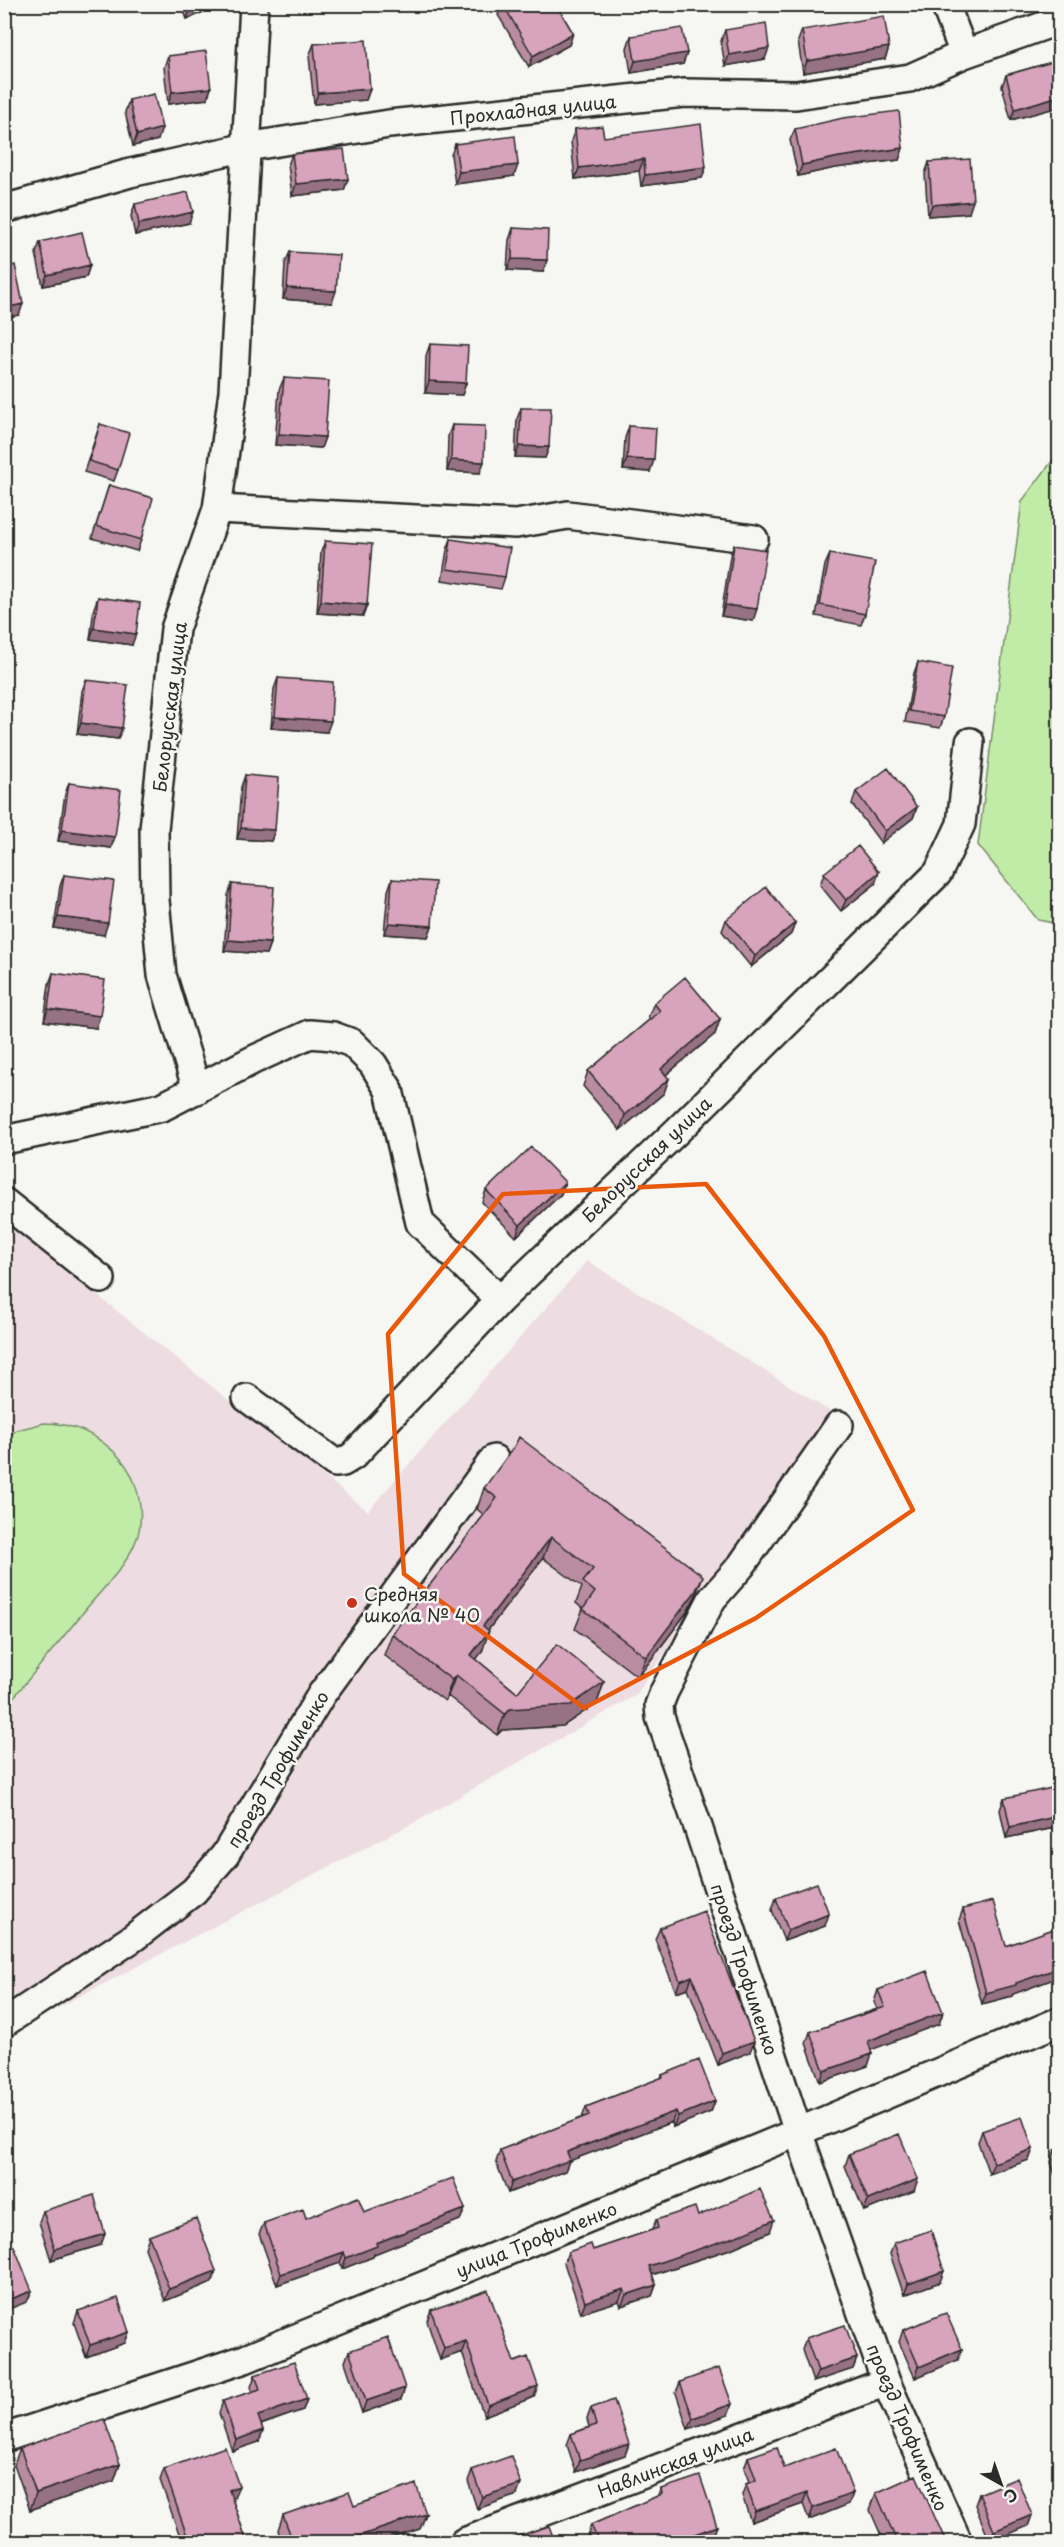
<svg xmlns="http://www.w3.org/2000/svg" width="1064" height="2547" font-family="'Playpen Sans',sans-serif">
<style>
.built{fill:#eddde2}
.green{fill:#c1eca8;stroke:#768c6a;stroke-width:1.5}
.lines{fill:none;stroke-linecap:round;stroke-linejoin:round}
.minor-casing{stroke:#2b2b2b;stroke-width:32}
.minor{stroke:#f6f6f2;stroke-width:27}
.wall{fill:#ba8ca2;stroke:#2b2b2b;stroke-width:1.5}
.shaded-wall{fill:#977284;stroke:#2b2b2b;stroke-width:1.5}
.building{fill:#d8a3bc;stroke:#2b2b2b;stroke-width:1.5}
.marked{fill:none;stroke:#e8590c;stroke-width:4.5;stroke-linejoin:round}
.poi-dot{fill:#c8321e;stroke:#f6f6f2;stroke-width:2}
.labels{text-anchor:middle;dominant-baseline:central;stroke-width:5;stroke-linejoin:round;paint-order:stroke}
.street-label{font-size:18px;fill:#2b2b2b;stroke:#f6f6f2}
.poi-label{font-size:18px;fill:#2b2b2b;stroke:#f6f6f2;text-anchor:start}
</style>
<rect width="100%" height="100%" fill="#f6f6f2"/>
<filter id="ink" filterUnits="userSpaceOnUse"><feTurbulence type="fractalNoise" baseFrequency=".0167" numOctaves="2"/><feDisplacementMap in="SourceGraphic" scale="12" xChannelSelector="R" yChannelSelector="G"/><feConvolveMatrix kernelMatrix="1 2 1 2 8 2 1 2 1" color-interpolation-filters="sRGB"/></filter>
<g filter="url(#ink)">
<path class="built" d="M4,1221L368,1511L587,1261L830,1411L636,1695L419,1820L5,2035Z"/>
<path class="green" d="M1059,452V924L1038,920L978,845L1022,501Z
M44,1423C74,1423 100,1436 120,1458C137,1477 145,1509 138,1535C129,1564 105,1586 86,1609C59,1642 32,1675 5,1708V1439L17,1430Z"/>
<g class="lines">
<g class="minor-casing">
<path id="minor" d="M945,4L964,54
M4,209L130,173L247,147L389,124L685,93L796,95L910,78L964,54L1060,20
M217,509L516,524L568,515L754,539
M197,1090L162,975L155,900L154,829L175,629L217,509L233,392L254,4
M4,1140L162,1107L253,1060L310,1034L333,1036L352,1043L373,1064L389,1090L420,1223L500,1300
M4,1202L101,1279
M247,1398L335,1463L343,1462L353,1456L500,1300L677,1131L938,873L961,824L970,742
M839,1425L741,1566L712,1599L664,1692L659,1705L660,1717L698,1827L798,2132L886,2382L958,2542
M4,2023L133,1938L194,1891L225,1855L321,1695L494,1459
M4,2438L245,2359L798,2132L1060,2021
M464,2542L886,2382"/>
</g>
<use href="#minor" class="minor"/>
</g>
<path class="wall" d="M181,4H222L187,19Z
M502,4H556L573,33L569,45L529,67L498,15Z
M725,30L765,59L725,66L721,41Z
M802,30L889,47L885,59L803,73L798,41Z
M631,36L687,53L683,64L631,73L627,48Z
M314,44L370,89L366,100L314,104L309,56Z
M168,56L211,88L207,99L168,104L164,67Z
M1059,60V107L1011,120L1002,86L1006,75Z
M129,100L158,140L133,146L125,112Z
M575,129L604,137L706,167L702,178L641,186L639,171L575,179L571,141Z
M795,129L903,148L899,160L835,168L798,176L790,140Z
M455,144L514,176L455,184L451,155Z
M292,154L348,179L344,190L292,196L288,165Z
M929,162L969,213L928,216L925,174Z
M135,204L189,223L135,235L131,216Z
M513,228L547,260L543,272L507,270L509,240Z
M40,242L90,265L86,277L43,286L36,253Z
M290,252L332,303L283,299L285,263Z
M430,344L466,383L462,395L425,393L426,356Z
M284,378L325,437L321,448L275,445L279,390Z
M521,408L549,447L545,458L515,457L517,419Z
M100,424L118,470L114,481L84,472Z
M452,425L480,473L447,471L448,436Z
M629,426L650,472L623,470L625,438Z
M109,485L141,540L137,551L92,538Z
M451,539L505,577L501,589L442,580L447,550Z
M325,541L367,605L363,616L317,613L321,552Z
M734,545L753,621L721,616L730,556Z
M830,554L865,614L861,625L816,616L825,565Z
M98,597L132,645L90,639L94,608Z
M918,662L944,717L940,728L905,722L914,673Z
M278,678L327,732L271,728L274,689Z
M86,680L122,728L118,739L77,734L82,691Z
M245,775L275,830L271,841L237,839L241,787Z
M69,783L111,848L58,841L65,794Z
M856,792L917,807L913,818L881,843L852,804Z
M824,873L875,884L841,911L820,885Z
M64,875L104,935L54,928L60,886Z
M392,879L432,926L428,937L384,934L388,891Z
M232,884L270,943L266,954L224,951L228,895Z
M726,920L795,923L791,934L751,967L722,931Z
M53,973L96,1028L44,1021L49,984Z
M654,1003L720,1019L715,1034L666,1075L664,1093L620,1130L583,1086L588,1071L650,1019L648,1017Z
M565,1182L561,1194L516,1237L482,1202L486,1190Z
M484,1488L695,1597L687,1612L638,1677L575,1629L583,1609L576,1603L582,1587L543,1558L488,1630L482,1652L476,1659L517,1693L604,1682L597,1703L563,1726L502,1730L497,1735L448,1696L445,1701L384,1655L392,1634L484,1515L477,1509Z
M1004,1798L1059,1816L1054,1828L1006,1838L1000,1810Z
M776,1898L825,1926L784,1941L772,1910Z
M963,1909L1006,1946L1059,1927V1977L1013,1994L1012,1996L982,2004L959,1920Z
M660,1928L750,2052L718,2065L688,1988L676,1992L655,1939Z
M878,1990L943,2012L939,2024L870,2050L868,2066L820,2082L806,2043L810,2032L877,2009L874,2002Z
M662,2075L715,2101L711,2112L673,2127L672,2122L569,2161L565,2171L508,2193L496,2162L500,2150L582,2118L586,2107L661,2078Z
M982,2131L1033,2149L1029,2160L989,2174L978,2142Z
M1059,2149V2189L1051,2162L1055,2150Z
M849,2154L914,2191L864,2211L845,2166Z
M465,2209L460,2220L374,2254L373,2257L342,2269L340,2263L277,2285L259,2234L264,2223L306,2218L364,2212Z
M43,2211L101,2245L51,2260L39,2222Z
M698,2216L770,2232L733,2248L652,2275L656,2285L652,2296L621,2306L619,2301L581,2313L564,2263L568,2252L593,2250L652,2230L656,2220Z
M149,2236L216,2271L212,2282L165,2301L145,2248Z
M894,2243L940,2282L904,2295L890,2254Z
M431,2310L514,2362L534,2397L484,2416L462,2352L440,2360L427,2321Z
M78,2311L129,2332L125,2343L86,2357L74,2323Z
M903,2330L962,2349L958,2360L915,2378L899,2342Z
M806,2338L857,2358L853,2369L813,2382L802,2350Z
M349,2351L405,2388L401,2399L362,2413L345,2362Z
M255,2375L307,2399L303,2410L261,2425L263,2430L259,2442L232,2451L219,2413L223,2401L252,2392L251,2387Z
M680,2382L728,2415L688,2429L676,2393Z
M591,2408L629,2444L625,2455L576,2472L567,2445L571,2434L589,2427L587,2419Z
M20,2448L120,2464L114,2481L30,2510L14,2464Z
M748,2457L784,2468L853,2493L849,2504L809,2520L803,2504L751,2522L742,2495L746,2484L749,2482L744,2468Z
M164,2469L234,2497L232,2498L247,2542H182L160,2480Z
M472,2470L517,2495L477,2509L468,2481Z
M661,2489L713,2537L698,2542H590L587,2537L591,2525L658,2496Z
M876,2493L946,2542H884L870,2510Z
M979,2494L1032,2515L1028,2526L990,2542L975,2505Z
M354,2506L426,2514L420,2529L379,2542H282L278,2530L283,2515Z"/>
<path class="shaded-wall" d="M198,4H222L187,19L191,7Z
M868,4H888L866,8Z
M573,33L569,45L529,67L533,56Z
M889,47L885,59L803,73L807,61Z
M769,48L765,59L725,66L729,55Z
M687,53L683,64L631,73L635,61Z
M211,88L207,99L168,104L172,92Z
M370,89L366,100L314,104L318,93Z
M1059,96V107L1011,120L1015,109Z
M162,128L158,140L133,146L137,135Z
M903,148L899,160L835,168L798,176L802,165L839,157Z
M644,159L639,171L575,179L579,168Z
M518,165L514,176L455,184L459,172Z
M706,167L702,178L641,186L645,175Z
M348,179L344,190L292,196L296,184Z
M973,201L969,213L928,216L932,205Z
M193,212L189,223L135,235L139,224Z
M512,259L547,260L543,272L507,270Z
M90,265L86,277L43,286L47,275Z
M287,288L336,291L332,303L283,299Z
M23,304L19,315L4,318V308Z
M429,381L466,383L462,395L425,393Z
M279,434L325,437L321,448L275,445Z
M519,446L549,447L545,458L515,457Z
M627,459L654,460L650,472L623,470Z
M451,460L484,462L480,473L447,471Z
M321,601L367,605L363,616L317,613Z
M725,605L757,609L753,621L721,616Z
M94,628L136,634L132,645L90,639Z
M275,717L331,721L327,732L271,728Z
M81,723L122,728L118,739L77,734Z
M917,807L913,818L881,843L885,831Z
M241,828L275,830L271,841L237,839Z
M62,830L115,837L111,848L58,841Z
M879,872L875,884L841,911L846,900Z
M58,917L108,923L104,935L54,928Z
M389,923L432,926L428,937L384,934Z
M795,923L791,934L751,967L755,956Z
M228,940L270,943L266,954L224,951Z
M48,1009L100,1016L96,1028L44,1021Z
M720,1019L715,1034L655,1084L661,1069Z
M669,1079L664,1093L620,1130L625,1115Z
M565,1182L561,1194L516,1237L520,1225Z
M551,1537L543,1558L475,1647L483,1626Z
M703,1576L695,1597L687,1612L638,1677L646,1657Z
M489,1631L482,1652L463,1676L471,1655Z
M456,1675L448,1696L445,1701L452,1680Z
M604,1682L597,1703L563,1726L502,1730L497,1735L505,1714L510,1709Z
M1059,1816L1054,1828L1006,1838L1010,1827Z
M829,1914L825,1926L784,1941L788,1930Z
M1059,1968V1977L1013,1994L1012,1996L982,2004L986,1993Z
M692,1976L688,1988L676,1992L680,1981Z
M943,2012L939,2024L863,2053L868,2041Z
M754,2041L750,2052L718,2065L722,2053Z
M872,2054L868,2066L820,2082L824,2071Z
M715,2101L711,2112L673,2127L678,2116Z
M676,2111L672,2122L569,2161L565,2171L508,2193L512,2182L567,2152Z
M1033,2149L1029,2160L989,2174L994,2163Z
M918,2179L914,2191L864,2211L868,2200Z
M465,2209L460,2220L374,2254L373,2257L342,2269L346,2258L376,2243Z
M774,2220L770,2232L733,2248L645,2277L649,2266Z
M105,2234L101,2245L51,2260L55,2249Z
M344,2252L340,2263L277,2285L281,2274Z
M216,2271L212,2282L165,2301L169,2289Z
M944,2271L940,2282L904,2295L908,2284Z
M656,2285L652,2296L621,2306L626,2295Z
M624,2289L619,2301L581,2313L585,2302Z
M32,2291L27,2302L4,2311L5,2301Z
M129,2332L125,2343L86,2357L90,2345Z
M466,2341L462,2352L440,2360L444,2348Z
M962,2349L958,2360L915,2378L919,2367Z
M857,2358L853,2369L813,2382L818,2371Z
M538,2386L534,2397L484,2416L488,2405Z
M405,2388L401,2399L362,2413L366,2401Z
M307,2399L303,2410L254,2427L258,2416Z
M732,2404L728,2415L688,2429L693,2418Z
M263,2430L259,2442L232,2451L236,2440Z
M629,2444L625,2455L576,2472L580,2460Z
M120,2464L114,2481L30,2510L36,2493Z
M521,2484L517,2495L477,2509L482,2497Z
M239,2486L234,2497L224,2501L229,2490Z
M807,2493L803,2504L751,2522L755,2511Z
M853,2493L849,2504L809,2520L813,2508Z
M426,2514L420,2529L379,2542H340Z
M1032,2515L1028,2526L990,2542L994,2531Z
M717,2526L713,2537L698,2542H677L678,2540Z
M677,2537L675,2542H665Z"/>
<path class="building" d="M190,4H198L191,7Z
M503,4H556L573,33L533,56Z
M884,16L889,47L807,61L802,30Z
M766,23L769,48L729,55L725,30Z
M682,28L687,53L635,61L631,36Z
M366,40L370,89L318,93L314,44Z
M206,51L211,88L172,92L168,56Z
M1059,60V96L1015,109L1006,75Z
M154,94L162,128L137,135L129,100Z
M899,111L903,148L839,157L802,165L795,129L843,118Z
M701,124L706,167L645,175L644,159L579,168L575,129L602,126L604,137Z
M515,136L518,165L459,172L455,144Z
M344,149L348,179L296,184L292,154Z
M970,159L973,201L932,205L929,162Z
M188,192L193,212L139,224L135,204Z
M513,228L548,230L547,260L512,259Z
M82,232L90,265L47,275L40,242Z
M290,252L339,255L336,291L287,288Z
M15,265L23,304L4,308V267Z
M430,344L468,346L466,383L429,381Z
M284,378L329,381L325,437L279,434Z
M521,408H551L549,447L519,446Z
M100,424L129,433L118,470L89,461Z
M452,425L485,426L484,462L451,460Z
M629,426L656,428L654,460L627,459Z
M109,485L153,498L141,540L96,526Z
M451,539L510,548L505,577L447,569Z
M325,541L372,544L367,605L321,601Z
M734,545L766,550L757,609L725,605Z
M830,554L875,562L865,614L820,605Z
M98,597L140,603L136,634L94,628Z
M918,662L952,668L944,717L909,711Z
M278,678L333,682L331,721L275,717Z
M86,680L128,685L122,728L81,723Z
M888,768L917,807L885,831L856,792Z
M245,775L279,778L275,830L241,828Z
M69,783L121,790L115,837L62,830Z
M858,846L879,872L846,900L824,873Z
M64,875L114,881L108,923L58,917Z
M392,879L435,882L432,926L389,923Z
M232,884L274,887L270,943L228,940Z
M766,887L795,923L755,956L726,920Z
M53,973L105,980L100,1016L48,1009Z
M685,977L720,1019L661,1069L669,1079L625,1115L588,1071L660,1011L654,1003Z
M531,1147L565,1182L520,1225L486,1190Z
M519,1437L703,1576L695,1592L646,1657L583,1609L595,1592L583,1582L593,1569L551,1537L483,1626L489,1631L471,1655L517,1693L557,1644L604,1682L571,1705L510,1709L505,1714L456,1675L452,1680L392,1634L497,1498L484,1488L514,1447Z
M1052,1788L1059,1816L1010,1827L1004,1798Z
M817,1883L829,1914L788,1930L776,1898Z
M993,1901L1006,1946L1059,1927V1968L1016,1983V1985L986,1993L963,1909Z
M704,1911L754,2041L722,2053L692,1976L680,1981L660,1928Z
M927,1971L943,2012L868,2041L872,2054L824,2071L810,2032L885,2007L878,1990Z
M699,2060L715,2101L678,2116L676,2111L567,2152L570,2160L512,2182L500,2150L589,2115L586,2107L663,2077L662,2075Z
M1022,2117L1033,2149L994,2163L982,2131Z
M899,2134L918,2179L868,2200L849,2154Z
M1059,2149V2164L1055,2150Z
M453,2178L465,2209L376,2243L377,2246L346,2258L344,2252L281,2274L264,2223L303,2209L306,2218L358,2197L364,2212Z
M760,2189L774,2220L737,2236L649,2266L656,2285L626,2295L624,2289L585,2302L568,2252L591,2244L593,2250L658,2228L656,2220L695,2207L698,2216Z
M94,2195L105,2234L55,2249L43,2211Z
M196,2218L216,2271L169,2289L149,2236Z
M931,2230L944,2271L908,2284L894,2243Z
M14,2246L32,2291L5,2301L4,2250Z
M488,2290L514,2362L528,2357L538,2386L488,2405L466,2341L444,2348L431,2310Z
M118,2298L129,2332L90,2345L78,2311Z
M946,2313L962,2349L919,2367L903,2330Z
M845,2325L857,2358L818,2371L806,2338Z
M388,2337L405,2388L366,2401L349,2351Z
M294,2362L307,2399L258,2416L263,2430L236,2440L223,2401L260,2389L255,2375Z
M719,2368L732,2404L693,2418L680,2382Z
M614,2400L629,2444L580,2460L571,2434L596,2425L591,2408Z
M104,2419L120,2464L36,2493L20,2448Z
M225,2447L239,2486L229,2490L247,2542H189L164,2469Z
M777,2447L784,2468L836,2448L853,2493L813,2508L807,2493L755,2511L746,2484L756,2480L748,2457Z
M511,2456L521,2484L482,2497L472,2470Z
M916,2475L946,2542H897L876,2493Z
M700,2476L717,2526L678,2540L677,2537L665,2542H599L591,2525L662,2494L661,2489Z
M1017,2478L1032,2515L994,2531L979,2494Z
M416,2484L426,2514L340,2542H293L283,2515L349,2492L354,2506Z
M549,2526L555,2542H500Z"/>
</g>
<path class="marked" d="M706,1184L824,1336L913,1510L756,1618L584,1708L404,1574L388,1334L503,1194Z"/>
<circle class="poi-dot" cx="352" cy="1603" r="6"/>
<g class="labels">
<g class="street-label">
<text transform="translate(533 109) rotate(-6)">Прохладная улица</text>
<text transform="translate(169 707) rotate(-83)">Белорусская улица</text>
<text transform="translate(646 1159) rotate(-44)">Белорусская улица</text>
<text transform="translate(277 1769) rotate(-59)">проезд Трофименко</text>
<text transform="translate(745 1969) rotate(72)">проезд Трофименко</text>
<text transform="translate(536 2239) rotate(-22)">улица Трофименко</text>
<text transform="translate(908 2427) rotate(67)">проезд Трофименко</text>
<text transform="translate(675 2462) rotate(-21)">Навлинская улица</text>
</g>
<g class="poi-label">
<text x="364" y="1593">Средняя<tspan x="364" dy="21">школа № 40</tspan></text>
</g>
</g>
<rect width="1064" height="2547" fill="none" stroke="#f6f6f2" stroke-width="24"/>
<rect x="12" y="12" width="1040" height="2523" fill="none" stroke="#2b2b2b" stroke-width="2" filter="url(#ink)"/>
<g transform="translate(1001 2484) rotate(140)" stroke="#f6f6f2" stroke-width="4.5" paint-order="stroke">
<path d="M0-4.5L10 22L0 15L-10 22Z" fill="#2b2b2b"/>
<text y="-9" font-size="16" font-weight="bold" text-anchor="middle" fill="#2b2b2b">С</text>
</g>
</svg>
